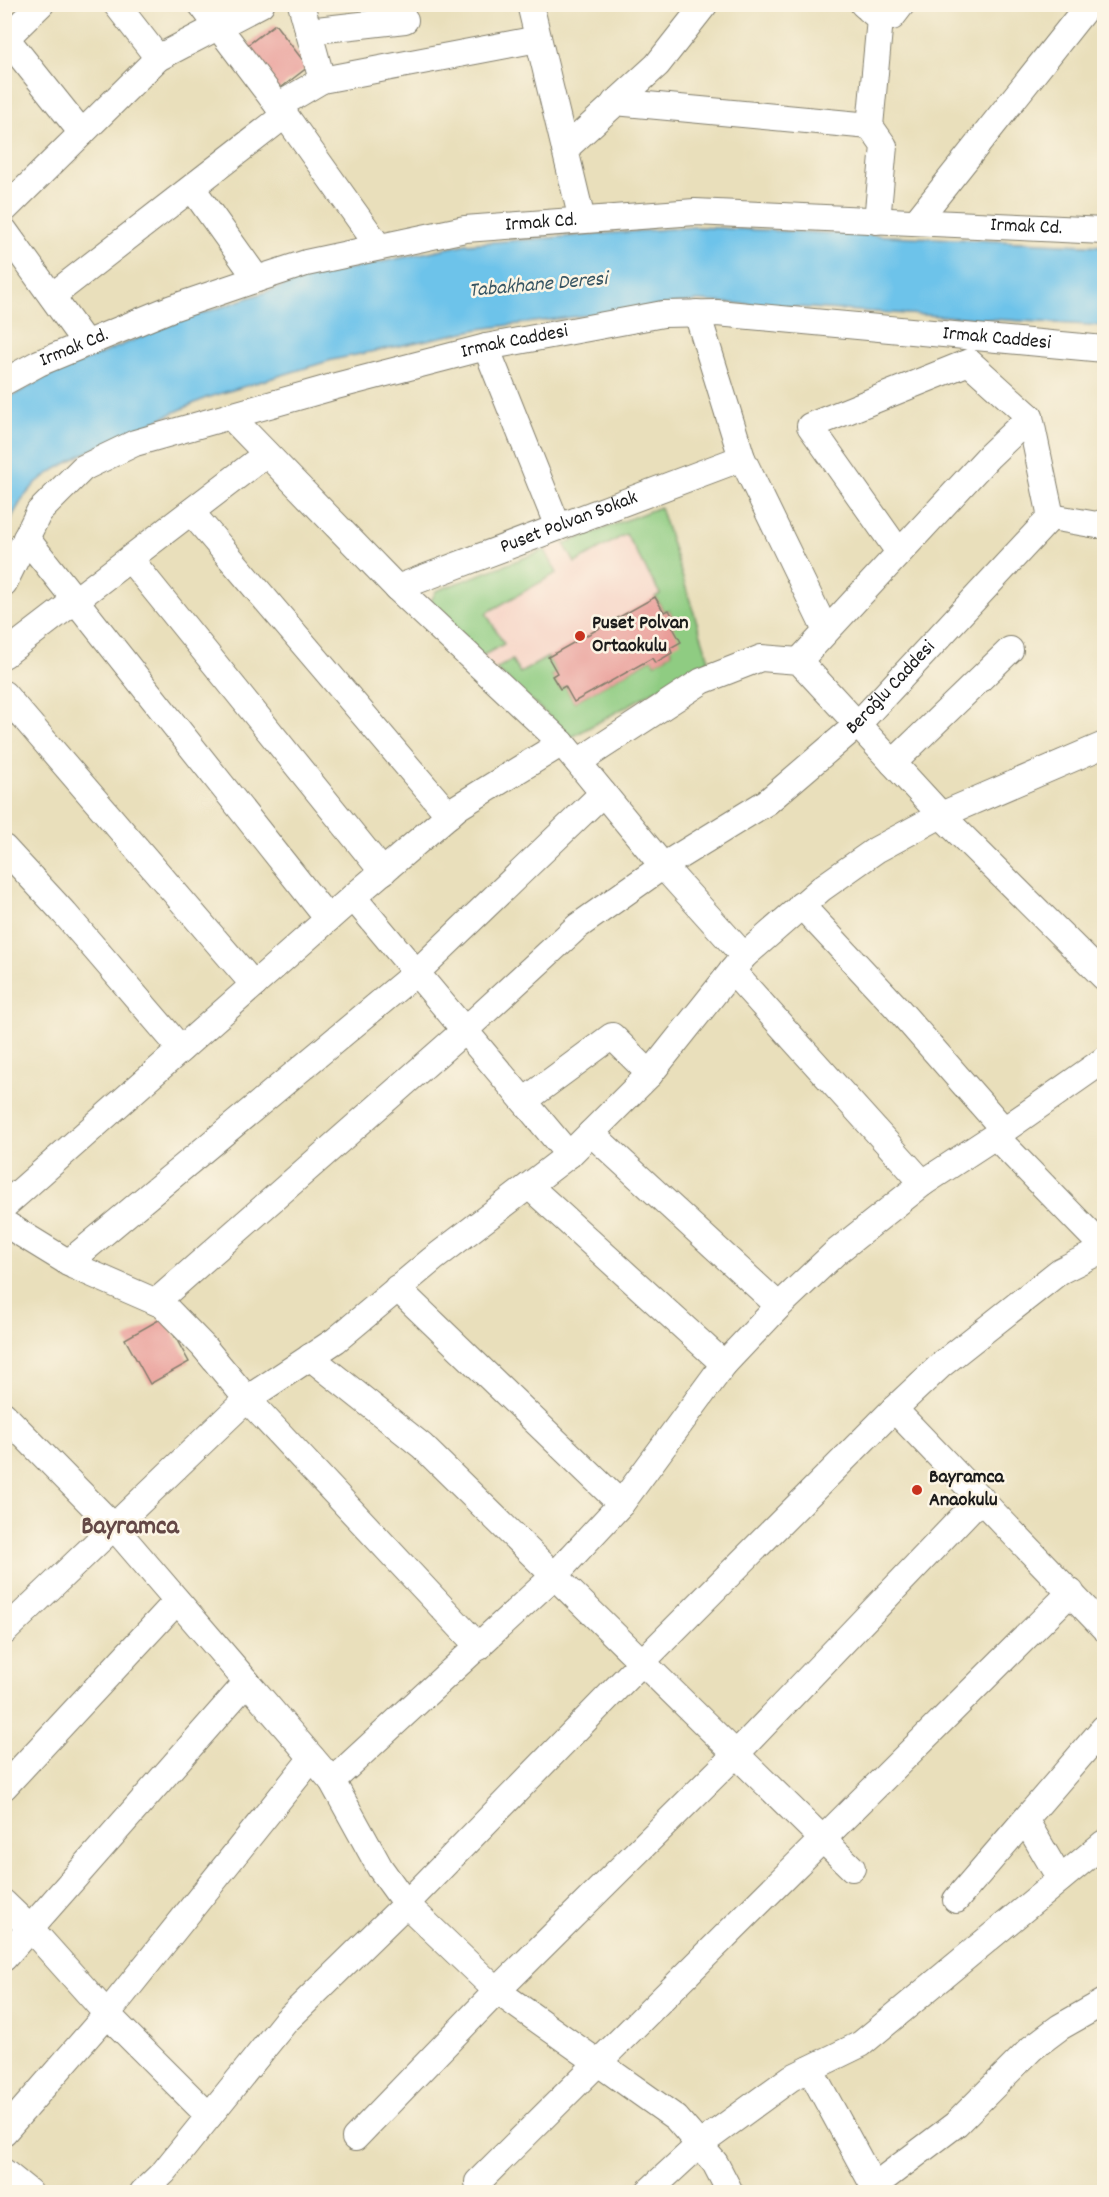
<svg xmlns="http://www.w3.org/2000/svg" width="1109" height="2197" font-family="Dekko,sans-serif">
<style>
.built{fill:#f6d2c4}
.green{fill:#8fcc82;stroke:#56744f;stroke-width:1.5}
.water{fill:#6dc3ea;stroke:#447083;stroke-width:1.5}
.building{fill:#e99c98}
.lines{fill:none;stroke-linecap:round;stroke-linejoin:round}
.minor-casing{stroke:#827e6c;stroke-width:28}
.minor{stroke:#fff;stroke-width:26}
.poi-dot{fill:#c8321e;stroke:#fcf5e5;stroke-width:2}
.labels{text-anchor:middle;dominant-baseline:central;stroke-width:5;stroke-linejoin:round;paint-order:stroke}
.street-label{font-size:20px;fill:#1c1c1c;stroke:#fcf5e5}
.poi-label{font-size:20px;font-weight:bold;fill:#1c1c1c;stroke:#fcf5e5;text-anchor:start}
.water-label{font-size:21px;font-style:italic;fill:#385664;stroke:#fcf5e5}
.district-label{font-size:26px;font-weight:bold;fill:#644947;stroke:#fcf5e5}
</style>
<rect width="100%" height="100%" fill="#fcf5e5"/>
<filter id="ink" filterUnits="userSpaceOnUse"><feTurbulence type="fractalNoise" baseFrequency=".0167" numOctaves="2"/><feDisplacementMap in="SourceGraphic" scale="12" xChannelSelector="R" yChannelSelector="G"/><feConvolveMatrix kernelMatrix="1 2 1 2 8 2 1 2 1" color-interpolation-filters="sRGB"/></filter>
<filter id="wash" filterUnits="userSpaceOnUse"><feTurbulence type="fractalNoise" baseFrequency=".008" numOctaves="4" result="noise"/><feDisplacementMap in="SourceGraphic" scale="24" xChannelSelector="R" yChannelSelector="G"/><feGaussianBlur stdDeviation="1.35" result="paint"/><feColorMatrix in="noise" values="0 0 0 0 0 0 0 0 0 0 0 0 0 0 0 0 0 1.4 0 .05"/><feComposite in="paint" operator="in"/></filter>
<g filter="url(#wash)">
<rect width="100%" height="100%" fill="#e9dfbb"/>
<path class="built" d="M660,507L709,660L572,737L437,616L436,591Z"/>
<path class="green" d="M660,507L709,660L572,737L496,669L512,660L520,673L548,657L557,673L552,676L560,689L565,686L574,702L652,658L655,663L672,653L670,648L672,626L676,623L669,610L664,612L655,597L660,594L626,534L575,563L564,544Z
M545,550L557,573L486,613L504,644L482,656L430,603L436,591Z"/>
<path class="water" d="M695,227L1104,246V326L697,301L479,329L332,360L206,398L83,454L56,469L37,482L23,498L13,515L5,536V400L46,377L177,322L310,277L467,244Z"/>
<g id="blocks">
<path class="building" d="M275,24L308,67L278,90L245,47Z
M655,597L664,612L669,610L676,623L672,626L681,642L670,648L672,653L655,663L652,658L574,702L565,686L560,689L552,676L557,673L548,657Z
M164,1317L189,1362L150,1384L125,1339Z"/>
</g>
</g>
<g filter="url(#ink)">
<use href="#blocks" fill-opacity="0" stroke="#827e6c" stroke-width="1.5"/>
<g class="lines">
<g class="minor-casing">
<g id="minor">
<path d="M116,4L158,58"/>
<path d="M201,4L285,115L379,247"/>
<path d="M530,4L582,220"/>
<path d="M863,4L880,19"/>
<path d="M880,19L892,17L902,4"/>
<path d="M308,31L405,20"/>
<path d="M6,38L82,133"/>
<path d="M4,40L41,4"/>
<path d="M322,80L538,39"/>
<path d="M615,102L870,126"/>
<path d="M278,106L322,80L301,4"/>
<path d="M565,149L657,65L705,4"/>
<path d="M192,188L257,279"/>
<path d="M4,210L158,58L261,4"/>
<path d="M877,221L884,146L870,126L880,19"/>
<path d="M916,222L1089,4"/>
<path d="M4,230L86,344"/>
<path d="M52,296L285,115"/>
<path d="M697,313L742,458L826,631"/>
<path d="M486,347L558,527"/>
<path id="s1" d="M4,382L39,363L172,308L257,279L306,263L465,229L695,212L1104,231"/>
<path d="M230,416L397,588L562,743L663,866L744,956"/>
<path d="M191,512L449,815"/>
<path d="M26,538L328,919"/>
<path d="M899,552L810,426L969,362L1030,417L1051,517"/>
<path d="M130,559L383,872"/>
<path id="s2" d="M4,583L39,512L83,468L135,443L336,386L486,347L663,314L717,313L1104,349"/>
<path id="s3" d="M397,588L742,458"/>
<path d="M4,655L266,454"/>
<path d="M799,661L989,456L1030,417"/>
<path d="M4,694L254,985"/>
<path d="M578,762L702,681L761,658L799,661L941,815L1104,977"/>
<path d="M893,763L1010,650"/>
<path d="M4,848L65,914L181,1049"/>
<path d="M353,897L569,1155"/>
<path d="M801,905L897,1008L1004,1130"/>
<path d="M732,971L923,1183"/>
<path d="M524,1101L612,1036L650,1074"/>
<path d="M591,1133L779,1306"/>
<path d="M995,1136L1104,1248"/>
<path d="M529,1186L724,1364"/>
<path d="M4,1206L353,897L458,807L562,743"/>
<path d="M4,1223L74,1266L163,1305L203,1346L247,1399L479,1647"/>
<path d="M68,1263L417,972L603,793"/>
<path d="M397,1288L621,1504"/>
<path id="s4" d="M156,1302L465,1030L578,926L663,866L767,802L858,724L1051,517L1097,525L1104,522"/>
<path d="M310,1357L422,1446L852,1868"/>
<path d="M894,1409L1104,1628"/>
<path d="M4,1415L114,1527L332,1781L380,1868L406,1904L497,1991L676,2118L715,2163L730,2192"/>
<path d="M4,1632L247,1399L336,1340L433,1259L569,1155L650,1074L744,956L822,888L876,850L941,815L1104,745"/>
<path d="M332,1781L554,1576L621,1504L724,1364L779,1306L835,1253L923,1183L1004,1130L1104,1060"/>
<path d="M4,1787L177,1601"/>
<path d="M1026,1821L1060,1879"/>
<path d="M956,1900L1104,1728"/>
<path d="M4,1903L31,1929L107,2014L209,2116"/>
<path d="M4,1958L247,1682"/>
<path d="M810,2069L877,2192"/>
<path d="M4,2132L107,2014L312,1758"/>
<path d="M355,2138L497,1991L736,1754L981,1498"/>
<path d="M4,2172L29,2192"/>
<path d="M478,2182L1071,1592"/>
<path d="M874,2186L956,2124L1032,2048L1060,2027L1104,2002"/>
<path d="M143,2192L164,2172L285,2022L406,1904L642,1662L894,1409L941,1365L1060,1271L1104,1249"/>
<path d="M648,2192L699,2145L791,2078L861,2044L1104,1843"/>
</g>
</g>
<use href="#minor" class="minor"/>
</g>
</g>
<g class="poi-dot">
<circle cx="580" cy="636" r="6"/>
<circle cx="917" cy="1490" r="6"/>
</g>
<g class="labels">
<g class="street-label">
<text stroke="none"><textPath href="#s1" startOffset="564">Irmak Cd.</textPath></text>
<text stroke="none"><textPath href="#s1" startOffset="1050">Irmak Cd.</textPath></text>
<text stroke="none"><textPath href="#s2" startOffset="1078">Irmak Caddesi</textPath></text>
<text stroke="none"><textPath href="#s2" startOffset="592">Irmak Caddesi</textPath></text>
<text stroke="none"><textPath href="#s1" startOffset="78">Irmak Cd.</textPath></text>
<text stroke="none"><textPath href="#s3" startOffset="184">Puset Polvan Sokak</textPath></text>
<text stroke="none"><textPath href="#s4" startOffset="960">Beroğlu Caddesi</textPath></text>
</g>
<g class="poi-label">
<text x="592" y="624">Puset Polvan<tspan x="592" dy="23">Ortaokulu</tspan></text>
<text x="929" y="1478">Bayramca<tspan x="929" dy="23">Anaokulu</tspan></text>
</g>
<g class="water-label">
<text transform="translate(538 286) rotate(-5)">Tabakhane Deresi</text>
</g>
<g class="district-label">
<text x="130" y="1527">Bayramca</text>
</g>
</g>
<rect width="1109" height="2197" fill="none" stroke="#fcf5e5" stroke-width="24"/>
</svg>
